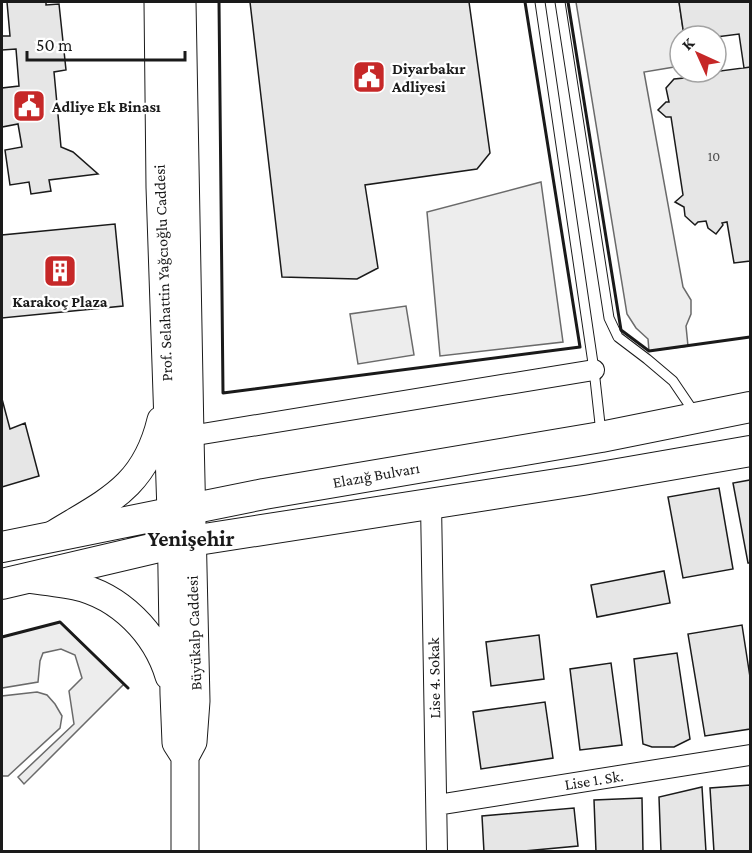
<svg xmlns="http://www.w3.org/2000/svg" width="752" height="853" font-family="'Crimson Pro',serif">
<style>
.built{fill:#ededed;stroke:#6a6a6a;stroke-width:1.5}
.building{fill:#e6e6e6;stroke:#1a1a1a;stroke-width:1.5}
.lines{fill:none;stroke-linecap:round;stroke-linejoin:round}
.lane-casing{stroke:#1a1a1a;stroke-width:11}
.street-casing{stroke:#1a1a1a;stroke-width:22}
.secondary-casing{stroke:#1a1a1a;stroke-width:29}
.primary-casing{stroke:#1a1a1a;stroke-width:32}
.lane{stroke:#fff;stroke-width:9}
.street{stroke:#fff;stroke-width:20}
.secondary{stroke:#fff;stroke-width:27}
.primary{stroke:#fff;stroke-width:30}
.wall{stroke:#1a1a1a;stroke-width:3}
.labels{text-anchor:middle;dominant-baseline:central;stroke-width:4.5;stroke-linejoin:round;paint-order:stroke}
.number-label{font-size:14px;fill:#4d4d4d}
.poi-label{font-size:16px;font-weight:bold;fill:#1a1a1a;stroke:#fff;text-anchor:start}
.street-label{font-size:16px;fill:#1a1a1a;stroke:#fff}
.district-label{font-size:22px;font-weight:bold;fill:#1a1a1a;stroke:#fff}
</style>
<rect width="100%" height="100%" fill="#fff"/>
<path class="built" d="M576,2H679L684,36H680V66L644,72L683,287L691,300V314L686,326L688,346L649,351L648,339L636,328L627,314Z
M541,182L563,342L440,356L427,212Z
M406,306L414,355L358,364L350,314Z
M60,622L124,684L24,784L18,777L74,724L69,691L82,678L75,655L61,649L43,653L40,661L38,682L2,688V637Z
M37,692L47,695L55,704L62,716L60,728L8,776H2V696Z"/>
<path class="building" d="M7,2H46V5L59,4L66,70L54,72L61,147L73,152L98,174L49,180L51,191L31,194L29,182L10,185L5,150L22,147L18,124L2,127V88L19,86L16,49L2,50V36H10Z
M250,2H469L490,153L477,169L365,185L378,268L357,279L282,277Z
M679,2H750V67L744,68L739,34L716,37L684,36Z
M750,67V261L734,263L727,222L722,223L723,225L716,234L708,228L706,221L698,222L695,225L685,216L684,207L675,202L683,195L671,117H666L658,110L666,102H669L666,88L674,79L684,78L683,72H698V74Z
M115,224L123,306L2,318V235Z
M2,399L10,429L25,423L39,476L2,487Z
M750,480V563H748L733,483Z
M719,488L733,569L683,578L668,497Z
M664,571L670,603L597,617L591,585Z
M742,625L750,677V729L705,736L688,634Z
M539,635L544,679L491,686L486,642Z
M677,653L690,739L674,747H652L643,744L634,659Z
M611,663L622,745L580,750L570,669Z
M545,702L553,758L481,769L473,712Z
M750,785V852H714L710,788Z
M702,787L706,852H661L659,797Z
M642,798L643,852H596L594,800Z
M574,808L578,846L513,852H484L482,816Z"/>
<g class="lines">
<g class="lane-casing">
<path id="lane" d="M540,2L594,370L601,433
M560,2L609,318L618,337L647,359L673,381L694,412"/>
</g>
<g class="street-casing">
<path id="street" d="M190,436L594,370
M431,504L437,852
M437,805L750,755"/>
</g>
<g class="secondary-casing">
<path id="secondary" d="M158,2L160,187L171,512L174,694L176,743L185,757
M182,2L190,436L196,701L193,742L185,757V852
M54,534C108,501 145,487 161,420
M28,579C44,581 60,583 75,586C120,596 156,633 169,676"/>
</g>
<g class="primary-casing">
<path id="primary" d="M2,547L264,494L601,437L750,407
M2,584L172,544L583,480L750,451"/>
</g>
<use href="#lane" class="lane"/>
<use href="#street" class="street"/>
<use href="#secondary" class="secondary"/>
<use href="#primary" class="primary"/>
<path class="wall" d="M219,2L223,393L580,347L525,2
M568,2L621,330L649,351L750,337
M2,637L60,622L128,688"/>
</g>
<defs>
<g id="civic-square" transform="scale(1.725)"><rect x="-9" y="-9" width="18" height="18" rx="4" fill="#c62828" stroke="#fff"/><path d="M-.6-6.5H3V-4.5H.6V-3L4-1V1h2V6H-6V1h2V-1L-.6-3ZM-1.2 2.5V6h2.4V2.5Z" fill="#fff"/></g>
<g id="building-square" transform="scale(1.725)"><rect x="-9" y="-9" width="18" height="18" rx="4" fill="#c62828" stroke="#fff"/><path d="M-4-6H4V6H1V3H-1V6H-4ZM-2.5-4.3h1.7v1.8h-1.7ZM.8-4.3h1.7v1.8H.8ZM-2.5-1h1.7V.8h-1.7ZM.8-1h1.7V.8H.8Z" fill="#fff"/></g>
</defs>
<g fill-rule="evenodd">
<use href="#civic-square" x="369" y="77"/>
<use href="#civic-square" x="29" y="106"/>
<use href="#building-square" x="60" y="271"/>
</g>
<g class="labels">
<g class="number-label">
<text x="714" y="156">10</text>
</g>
<g class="poi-label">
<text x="392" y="68">Diyarbakır<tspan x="392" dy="18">Adliyesi</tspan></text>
<text x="52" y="106">Adliye Ek Binası</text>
<text x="60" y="301" text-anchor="middle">Karakoç Plaza</text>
</g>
<g class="street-label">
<text transform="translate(163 273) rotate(-92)">Prof. Selahattin Yağcıoğlu Caddesi</text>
<text transform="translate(376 475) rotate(-10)">Elazığ Bulvarı</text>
<text transform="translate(194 633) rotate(-92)">Büyükalp Caddesi</text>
<text transform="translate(434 678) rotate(-91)">Lise 4. Sokak</text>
<text transform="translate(594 780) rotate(-9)">Lise 1. Sk.</text>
</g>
<g class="district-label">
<text x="191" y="538">Yenişehir</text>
</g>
</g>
<rect width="752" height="853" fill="none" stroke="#1a1a1a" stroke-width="6"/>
<g transform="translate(698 54) rotate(315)"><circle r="28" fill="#ffffff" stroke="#a3a3a3" stroke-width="1.5"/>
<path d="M0-4.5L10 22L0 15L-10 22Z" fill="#c62828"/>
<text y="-9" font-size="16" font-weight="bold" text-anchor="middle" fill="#1a1a1a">K</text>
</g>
<path d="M27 51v9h158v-9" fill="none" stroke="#1a1a1a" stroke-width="3"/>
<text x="36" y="51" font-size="18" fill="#1a1a1a" stroke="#ffffff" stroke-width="4.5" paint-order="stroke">50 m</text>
</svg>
